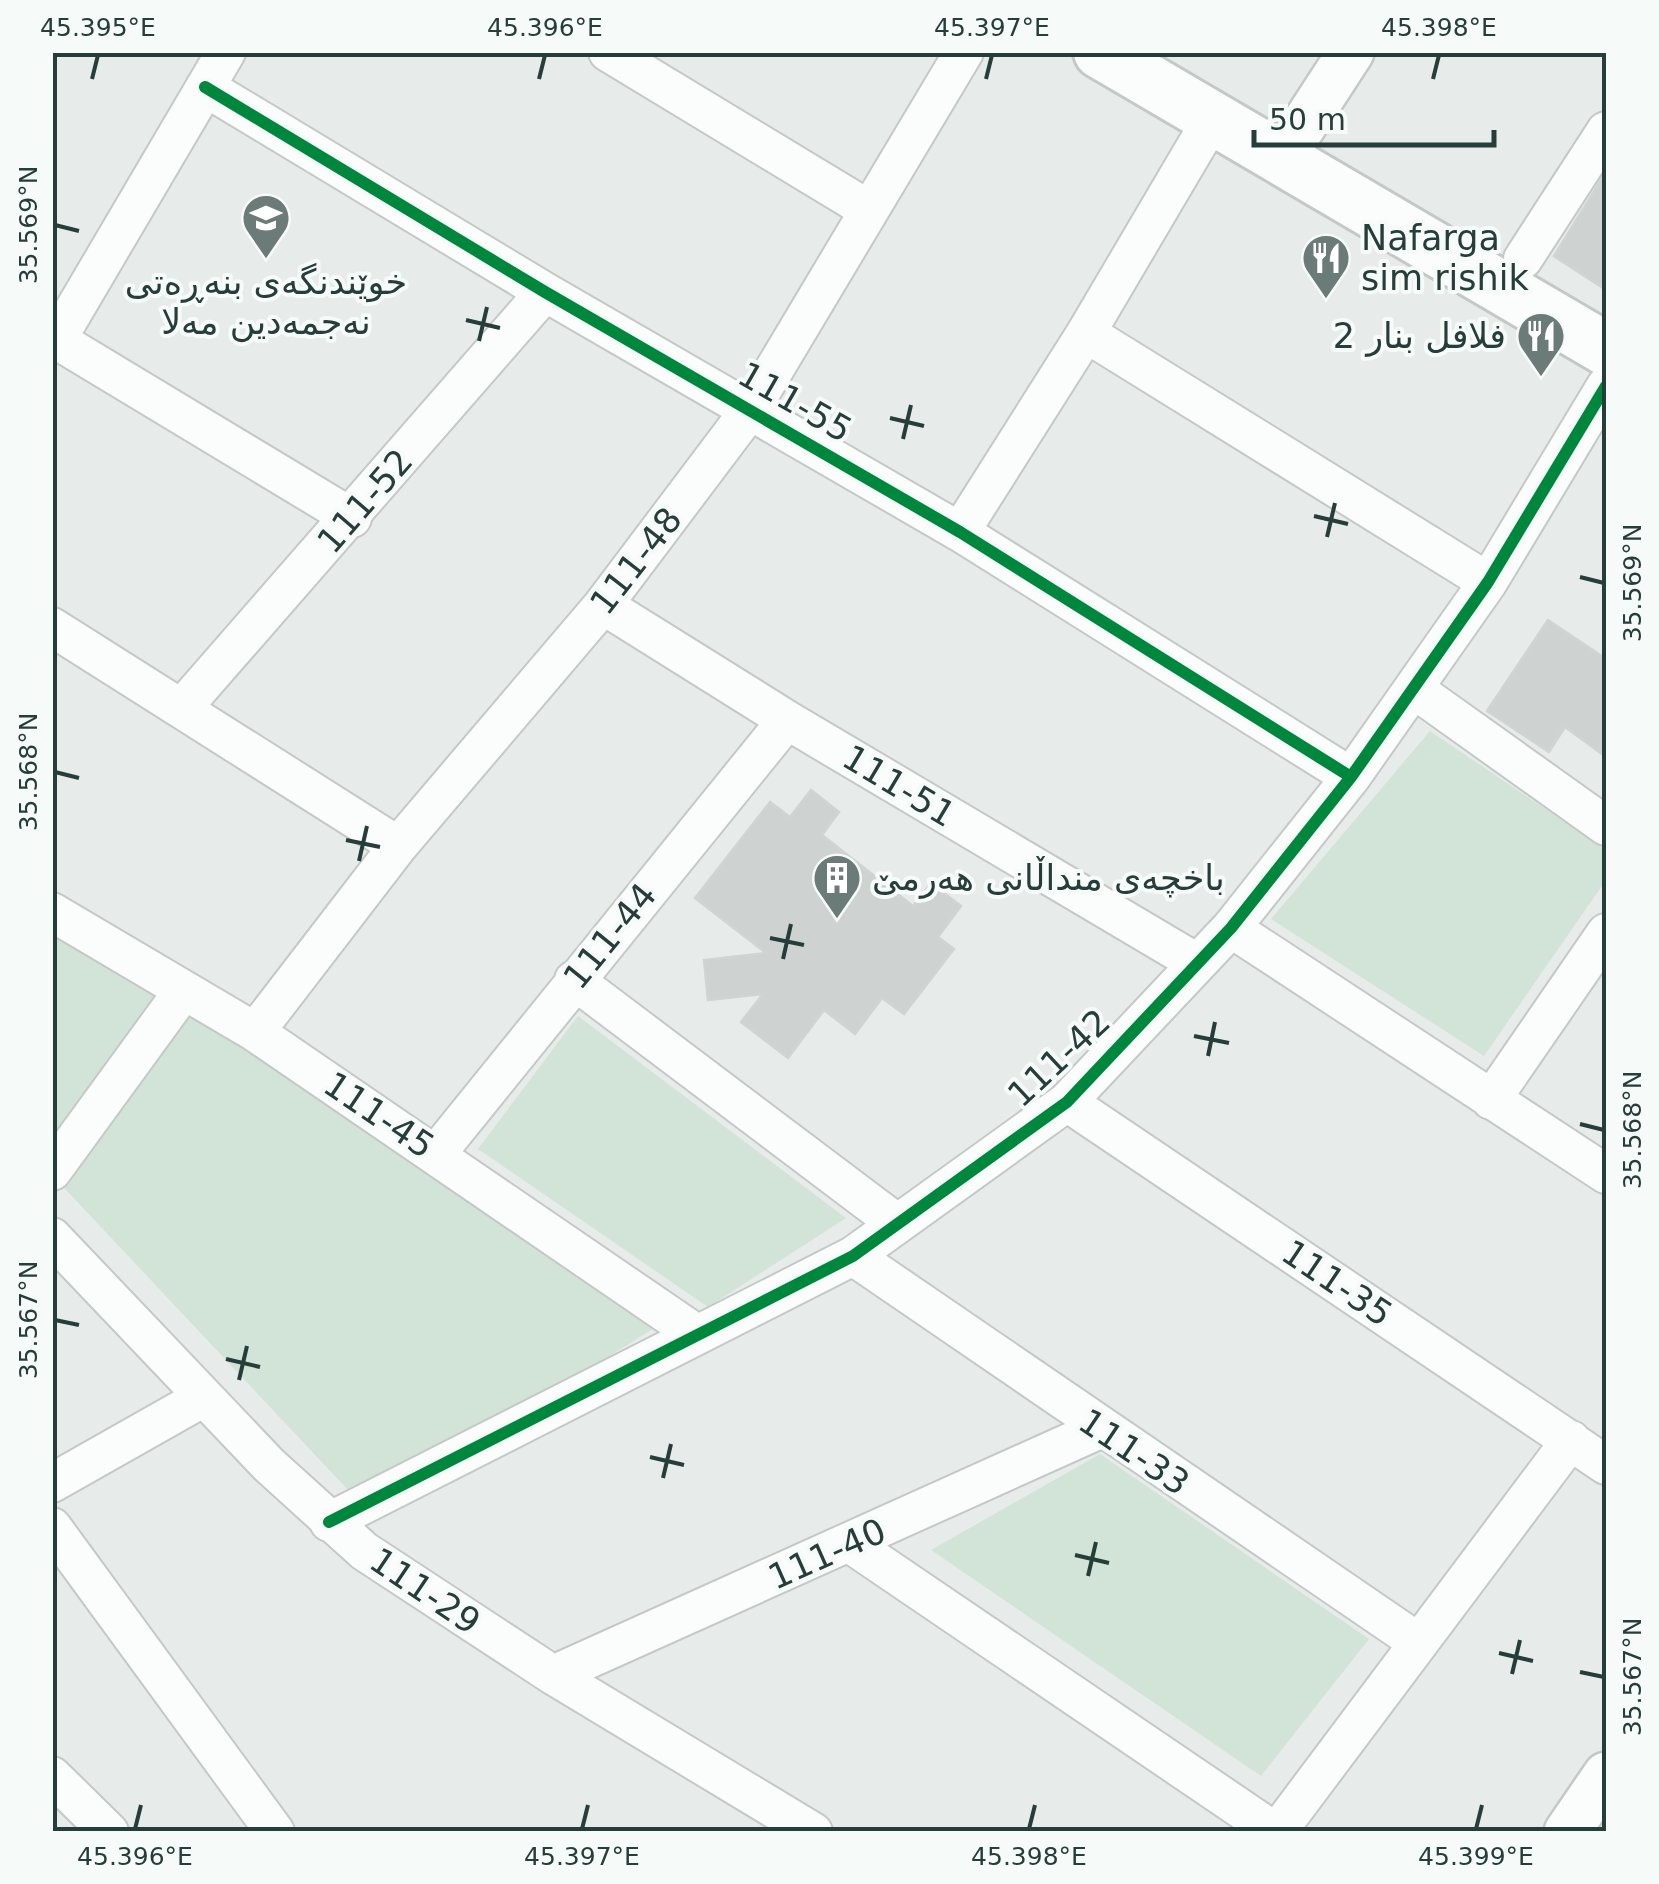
<svg xmlns="http://www.w3.org/2000/svg" width="1659" height="1884" font-family="'DejaVu Sans',Vazirmatn,sans-serif">
<style>
.green{fill:#d2e3d8}
.building{fill:#ced3d1;stroke:#d0d5d3;stroke-width:2.5}
.lines{fill:none;stroke-linecap:round;stroke-linejoin:round}
.minor-casing{stroke:#c4c9c7;stroke-width:42}
.tertiary-casing{stroke:#c4c9c7;stroke-width:50}
.secondary-casing{stroke:#c3c9c7;stroke-width:58}
.minor{stroke:#fbfcfc;stroke-width:38}
.tertiary{stroke:#fbfcfc;stroke-width:45}
.secondary{stroke:#fbfcfc;stroke-width:52}
.cycleway-casing{stroke:#f6faf8;stroke-width:19}
.cycleway{stroke:#00873e;stroke-width:12}
.ticks{fill:none;stroke:#263e3a;stroke-width:4}
.labels{text-anchor:middle;dominant-baseline:central;stroke-width:8;stroke-linejoin:round;paint-order:stroke}
.poi-label{font-size:35px;fill:#263e3a;stroke:#f6faf8;text-anchor:start}
.street-label{font-size:35px;fill:#263e3a;stroke:#f6faf8}
.neatline{fill:none;stroke:#263e3a;stroke-width:4}
.ticks-label{font-size:25px;text-anchor:middle;fill:#263e3a}
</style>
<rect width="100%" height="100%" fill="#e7ecea"/>
<path class="green" d="M1430,731L1606,850V880L1484,1056L1271,919Z
M52,927L220,1032L661,1324L365,1508L53,1176Z
M578,1016L846,1218L708,1307L478,1149Z
M1100,1454L1369,1639L1261,1776L931,1550Z"/>
<path class="building" d="M1606,172V290L1554,256Z
M1548,620L1606,659V757L1565,727L1549,752L1487,711Z
M811,790L839,812L822,835L913,906L931,883L961,906L938,937L954,949L904,1014L882,998L855,1034L824,1010L788,1058L741,1022L763,994L708,1000L704,960L766,953L695,898L770,802L790,817Z"/>
<g class="lines">
<g class="minor-casing">
<path id="minor" d="M608,52L869,210
M205,87L545,292L960,532L1351,777
M1523,259L1606,131
M1086,333L1488,582
M52,337L352,518
M57,339L226,52
M960,532L1086,333L1211,121
M603,605L787,720L1197,963
M52,627L398,846
M1414,689L1606,826
M182,708L545,292
M52,912L255,1032L695,1333
M1231,928L1606,1174
M574,980L895,1222
M255,1032L398,846L603,605L750,410L964,52
M1491,1100L1606,933
M1067,1102L1606,1465
M436,1154L787,720
M52,1171L184,990
M52,1237L269,1465L364,1551L553,1675L813,1832
M853,1256L1419,1643
M52,1483L204,1397
M329,1522L853,1256L1067,1102L1231,928L1351,777L1488,582L1606,386
M52,1527L275,1832
M851,1544L1275,1832
M553,1675L1100,1429
M52,1776L109,1832
M1277,1832L1571,1440"/>
</g>
<g class="tertiary-casing">
<path id="tertiary" d="M1299,132L1351,52
M1567,1832L1606,1775"/>
</g>
<g class="secondary-casing">
<path id="secondary" d="M1100,52L1606,349"/>
</g>
<use href="#minor" class="minor"/>
<use href="#tertiary" class="tertiary"/>
<use href="#secondary" class="secondary"/>
<g class="cycleway-casing">
<path id="cycleway" d="M205,87L545,292L960,532L1351,777
M329,1522L853,1256L1067,1102L1231,928L1351,777L1488,582L1606,386"/>
</g>
<use href="#cycleway" class="cycleway"/>
</g>
<path class="ticks" d="M92,79L98,55M539,79L545,55M986,79L992,55M1433,79L1439,55M55,225L79,231M466,320L500,328M479,341L487,307M890,418L924,426M903,439L911,405M1314,516L1348,524M1327,537L1335,503M1580,577L1604,583M55,772L79,778M346,840L380,847M359,861L367,826M770,938L804,945M783,959L791,924M1194,1036L1229,1043M1208,1056L1215,1022M1580,1124L1604,1130M55,1320L79,1325M226,1359L260,1367M239,1380L247,1346M650,1457L684,1465M663,1478L671,1444M1075,1555L1109,1563M1088,1576L1096,1542M1499,1653L1533,1661M1580,1672L1604,1677M1512,1674L1520,1640M135,1829L141,1805M582,1829L588,1805M1029,1829L1035,1805M1476,1829L1482,1805"/>
<defs>
<g id="school-pin" transform="scale(2.5)"><path d="M0 17L-7.5 6A9.5 9.5 0 1 1 7.5 6Z" fill="#6a7b78" stroke="#f6faf8"/><path d="M0-5L7-2L0 1L-7-2ZM-4 1L0 2.5L4 1V4Q0 6-4 4Z" fill="#fff"/></g>
<g id="restaurant-pin" transform="scale(2.5)"><path d="M0 17L-7.5 6A9.5 9.5 0 1 1 7.5 6Z" fill="#6a7b78" stroke="#f6faf8"/><path d="M-5-6h1v4h1v-4h1v4h1v-4h1v5L-1.5 .5V6h-2V.5L-5-1ZM5-6V6H3V1.5H1.5Q1.5-4 5-6Z" fill="#fff"/></g>
<g id="building-pin" transform="scale(2.5)"><path d="M0 17L-7.5 6A9.5 9.5 0 1 1 7.5 6Z" fill="#6a7b78" stroke="#f6faf8"/><path d="M-4-6H4V6H1V3H-1V6H-4ZM-2.5-4.3h1.7v1.8h-1.7ZM.8-4.3h1.7v1.8H.8ZM-2.5-1h1.7V.8h-1.7ZM.8-1h1.7V.8H.8Z" fill="#fff"/></g>
</defs>
<g fill-rule="evenodd">
<use href="#school-pin" x="266" y="218"/>
<use href="#restaurant-pin" x="1326" y="258"/>
<use href="#restaurant-pin" x="1541" y="336"/>
<use href="#building-pin" x="837" y="878"/>
</g>
<g class="labels">
<g class="poi-label">
<text x="1361" y="238">Nafarga<tspan x="1361" dy="40">sim rishik</tspan></text>
<text x="266" y="282" text-anchor="middle">خوێندنگەی بنەڕەتی<tspan x="266" dy="40">نەجمەدین مەلا</tspan></text>
<text x="1506" y="336" text-anchor="end">فلافل بنار 2</text>
<text x="872" y="878">باخچەی منداڵانی هەرمێ</text>
</g>
<g class="street-label">
<text transform="translate(795 402) rotate(30)">111-55</text>
<text transform="translate(365 501) rotate(-49)">111-52</text>
<text transform="translate(636 561) rotate(-52)">111-48</text>
<text transform="translate(899 786) rotate(31)">111-51</text>
<text transform="translate(610 936) rotate(-51)">111-44</text>
<text transform="translate(1059 1058) rotate(-43)">111-42</text>
<text transform="translate(379 1115) rotate(34)">111-45</text>
<text transform="translate(1337 1283) rotate(34)">111-35</text>
<text transform="translate(1134 1452) rotate(34)">111-33</text>
<text transform="translate(827 1554) rotate(-24)">111-40</text>
<text transform="translate(425 1591) rotate(34)">111-29</text>
</g>
</g>
<rect width="1659" height="1884" fill="none" stroke="#f6faf8" stroke-width="110"/>
<path d="M1254 130v15h240v-15" fill="none" stroke="#263e3a" stroke-width="5"/>
<text x="1269" y="130" font-size="30" fill="#263e3a" stroke="#f6faf8" stroke-width="8" paint-order="stroke">50 m</text>
<rect x="55" y="55" width="1549" height="1774" class="neatline"/>
<g class="ticks-label">
<text x="98" y="36">45.395°E</text>
<text x="545" y="36">45.396°E</text>
<text x="992" y="36">45.397°E</text>
<text x="1439" y="36">45.398°E</text>
<text transform="translate(28 225) rotate(-90)" y="9">35.569°N</text>
<text transform="translate(1632 583) rotate(-90)" y="9">35.569°N</text>
<text transform="translate(28 772) rotate(-90)" y="9">35.568°N</text>
<text transform="translate(1632 1130) rotate(-90)" y="9">35.568°N</text>
<text transform="translate(28 1320) rotate(-90)" y="9">35.567°N</text>
<text transform="translate(1632 1677) rotate(-90)" y="9">35.567°N</text>
<text x="135" y="1865">45.396°E</text>
<text x="582" y="1865">45.397°E</text>
<text x="1029" y="1865">45.398°E</text>
<text x="1476" y="1865">45.399°E</text>
</g>
</svg>
